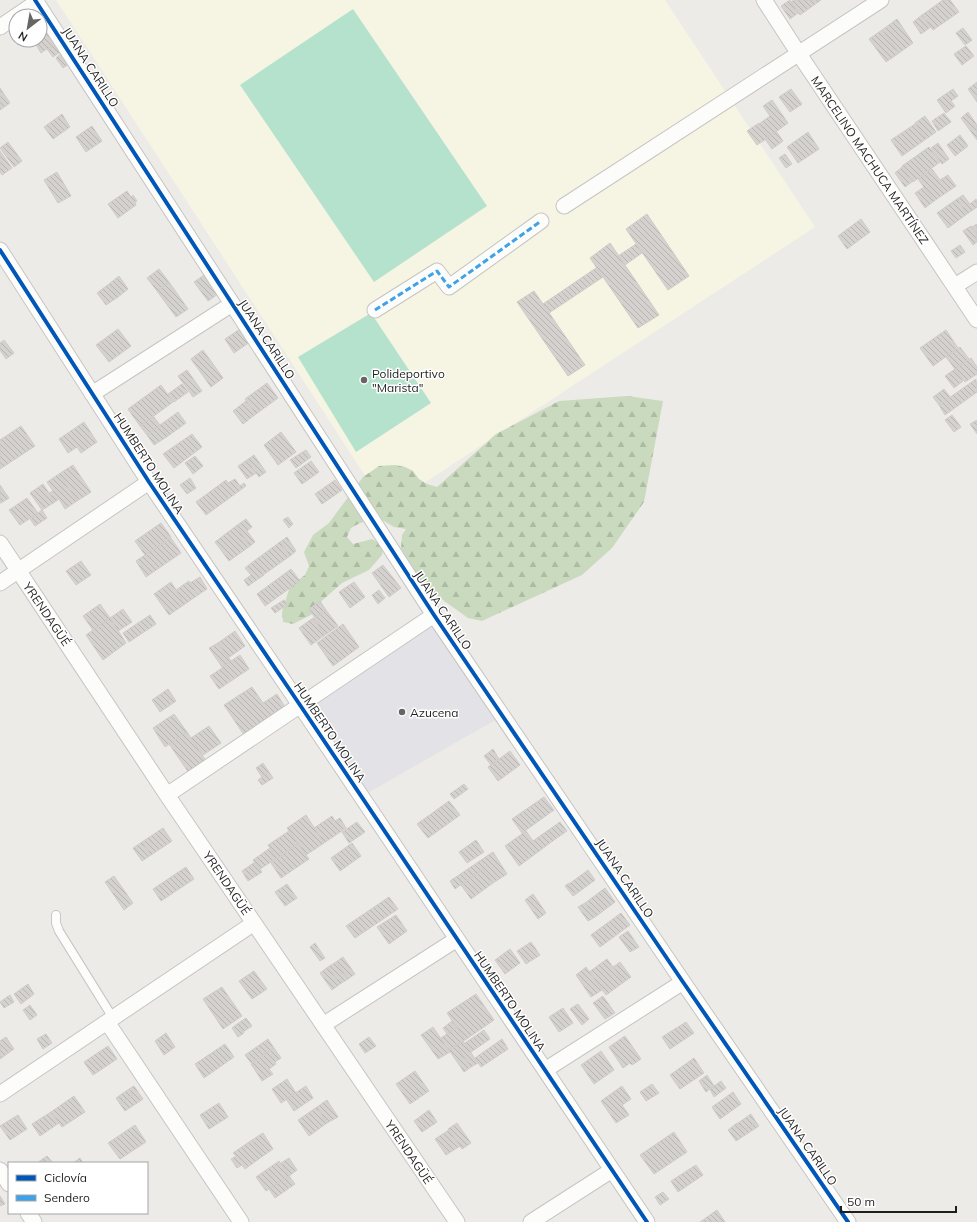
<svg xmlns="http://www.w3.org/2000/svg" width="977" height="1222" font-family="Mulish,sans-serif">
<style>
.education{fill:#f6f4e3}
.forest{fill:url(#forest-firs)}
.pitch{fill:#b5e2cc}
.plaza{fill:#e3e2e6}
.building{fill:url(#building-back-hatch);stroke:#d0ccc9}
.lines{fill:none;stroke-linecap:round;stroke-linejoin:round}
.lane-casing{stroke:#c6c5c3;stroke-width:10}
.street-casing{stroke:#c6c5c3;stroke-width:17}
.lane{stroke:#fcfcfb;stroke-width:8}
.street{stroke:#fcfcfb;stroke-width:15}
.quiet{stroke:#3da2ea;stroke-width:3;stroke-dasharray:6 3;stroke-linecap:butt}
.cycleway-casing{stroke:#fff;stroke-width:6}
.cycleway{stroke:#0057b8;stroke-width:4}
.poi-dot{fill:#676665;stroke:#fff;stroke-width:1.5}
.labels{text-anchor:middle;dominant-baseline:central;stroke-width:3;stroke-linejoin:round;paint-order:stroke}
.street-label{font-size:12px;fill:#1f1f1f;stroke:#fff}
.poi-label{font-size:12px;fill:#1f1f1f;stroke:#fff;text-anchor:start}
</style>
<defs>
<pattern id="forest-firs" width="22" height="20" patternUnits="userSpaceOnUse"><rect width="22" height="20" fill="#cadabe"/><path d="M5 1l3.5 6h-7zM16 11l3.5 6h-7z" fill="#adbba3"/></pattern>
<pattern id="building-back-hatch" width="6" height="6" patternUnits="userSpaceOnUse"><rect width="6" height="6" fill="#d4d1ce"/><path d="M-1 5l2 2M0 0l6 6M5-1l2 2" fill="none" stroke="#b6b3b0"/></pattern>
</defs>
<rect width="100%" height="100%" fill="#edebe7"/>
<path class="education" d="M56,0H665L815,227L386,508Z"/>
<path class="forest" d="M627,396L663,401L644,502L612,548L582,575L482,621L468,618L422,585L401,548L402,535L406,529L394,527L379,518L360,523L351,528L347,537L353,544L372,539L384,546L382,555L369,570L342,583L316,606L311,615L293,624L283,622L282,612L290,586L305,575L309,566L304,552L313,535L329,523L363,477L379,466L395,465L405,467L413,471L419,479L427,484L437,487L496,434L559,401Z"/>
<path class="pitch" d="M353,9L487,206L374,282L240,85Z
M371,313L431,403L356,452L298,357Z"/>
<path class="plaza" d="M437,619L497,719L366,794L307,706Z"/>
<path class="building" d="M790,0L798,13L790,19L781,6Z
M794,0H821L800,15L791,2Z
M943,0H950L959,12L933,30L922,15Z
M922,15L931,27L921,34L913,22Z
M897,19L913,43L899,53L882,30Z
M42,20L57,42L41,53L33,40H40V22Z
M963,28L972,40L965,45L956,33Z
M882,30L899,53L886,62L869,39Z
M57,42L63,50L53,57L47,49Z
M966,46L974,56L962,65L954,54Z
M63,52L70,63L63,68L56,58Z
M977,82V102L968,89Z
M0,88L10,103L0,110Z
M791,89L802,104L790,112L779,97Z
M953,89L958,96L951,101L955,106L946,113L937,100Z
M772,100L788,123L769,137L759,124L770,116L763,106Z
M968,112L977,125V140L961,118Z
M944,113L951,122L938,131L932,121Z
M62,114L70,127L53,139L44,127Z
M925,116L936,132L926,139L915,123Z
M759,123L769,137L757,145L747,131Z
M915,124L926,139L902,156L891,140Z
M92,126L102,141L86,152L76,137Z
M776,131L783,141L772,149L765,139Z
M808,132L819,149L798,163L787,147Z
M960,135L968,146L955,156L947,145Z
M8,142L22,161L14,167L0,148Z
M938,143L949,159L942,164L931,148Z
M929,147L940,162L913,182L902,166Z
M0,151L12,168L2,175L0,172Z
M785,154L792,164L786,168L779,158Z
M902,167L913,181L905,187L895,173Z
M932,169L940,180L948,175L956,186L934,201L918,179Z
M57,172L71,196L58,203L44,180Z
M924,187L934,201L925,208L915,193Z
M127,191L131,197L133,195L137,201L135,202L136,205L118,218L108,204Z
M963,195L970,204L976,199L977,201V207L967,214L957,199Z
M957,199L967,214L948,228L937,213Z
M647,214L689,276L668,290L626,229Z
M861,219L870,232L847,249L838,236Z
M977,224V234L972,227Z
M971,226L977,234V242L973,245L963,231Z
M610,243L659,315L638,328L590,258Z
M636,244L642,253L625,265L618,256Z
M960,245L965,252L956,258L951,251Z
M596,268L603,277L549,313L543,304Z
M159,269L169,282L157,291L147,278Z
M207,273L221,292L208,301L194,282Z
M119,276L128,289L118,297L109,284Z
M169,282L188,309L176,317L157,291Z
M109,284L118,297L106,305L97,293Z
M534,291L585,365L568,376L517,302Z
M118,329L131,346L109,362L96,345Z
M240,329L250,342L234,353L225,339Z
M946,330L958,348L933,366L920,348Z
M4,340L14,353L6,359L0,350V343Z
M960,347L969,359L955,369L946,357Z
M203,350L223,378L211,387L191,359Z
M971,358L977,367V374L965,382L955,369Z
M955,369L963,381L954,388L945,376Z
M187,370L202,391L193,397L178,376Z
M976,379L977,392L945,415L939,405Z
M267,383L278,398L256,414L245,399Z
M182,384L188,392L174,402L168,394Z
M161,385L173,402L140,426L128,409Z
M944,389L950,397L939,405L933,397Z
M246,401L256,414L243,424L233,411Z
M178,412L186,423L168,436L160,425Z
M952,415L961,427L954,432L945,420Z
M153,416L160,425L147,435L140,426Z
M977,420V434L970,424Z
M84,422L97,442L81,453L77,447L68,453L59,439Z
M160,425L168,436L154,445L147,435Z
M21,426L35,446L0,469V440Z
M281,432L296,452L278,465L264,445Z
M192,434L202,447L174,468L163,454Z
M306,450L311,457L296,468L290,460Z
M254,455L266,472L259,477L247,460Z
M195,456L203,466L193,474L185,463Z
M247,460L256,473L247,479L238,466Z
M311,461L319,472L302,484L294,473Z
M73,465L91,492L77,501L59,474Z
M59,474L77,501L65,509L59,499L55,502L49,493L53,491L47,482Z
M190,478L196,488L187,494L180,485Z
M235,479L240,486L244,483L246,486L206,515L196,502L226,480L228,483Z
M335,480L342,490L322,504L315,494Z
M43,484L55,502L42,510L30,493Z
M0,485L9,498L1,503H0Z
M27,498L38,513L20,525L9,510Z
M42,510L47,518L35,526L30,519Z
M288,517L293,524L289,528L283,520Z
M246,519L252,527L247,531L255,542L250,546L236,526Z
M161,523L171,537L145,555L135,541Z
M236,526L250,546L229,561L215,542Z
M287,537L296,551L290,556L280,542Z
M171,538L181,553L146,577L136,561Z
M280,542L290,556L263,575L254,561Z
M81,561L91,575L76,585L66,571Z
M254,561L264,575L248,586L244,580L251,575L245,568Z
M383,565L401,588L389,597L372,573Z
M291,569L300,581L265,606L257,594Z
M200,577L207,589L198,595L190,583Z
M189,581L198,595L185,604L176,590Z
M171,582L185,604L169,615L154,594Z
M354,582L365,597L350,608L339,592Z
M379,590L385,598L378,604L372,595Z
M284,600L287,605L275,613L271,608Z
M320,601L326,610L315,618L309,609Z
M100,604L110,618L93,630L83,616Z
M123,609L132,622L118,631L110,618Z
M326,610L338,626L325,635L314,619Z
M150,615L156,624L129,642L123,633Z
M110,618L126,643L103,660L86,635Z
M313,618L325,635L311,645L299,628Z
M343,624L359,647L333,666L317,643Z
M235,631L245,646L228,658L218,643Z
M218,643L231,661L222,667L209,648Z
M240,655L249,669L231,681L222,667Z
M222,668L231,681L219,689L210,676Z
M252,687L263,703L277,694L285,707L244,735L224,705Z
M168,689L176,701L160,712L152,700Z
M174,714L187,732L165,747L153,728Z
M209,726L221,743L203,755L191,738Z
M187,732L206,761L189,773L169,744Z
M493,749L499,759L491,765L484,756Z
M510,751L520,765L498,781L488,767Z
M263,763L269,772L262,777L256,768Z
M269,772L273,778L262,785L258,780Z
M464,784L468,789L454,799L450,794Z
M544,797L554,810L522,833L512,819Z
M449,801L460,815L428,838L417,824Z
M306,815L324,843L306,855L287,828Z
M332,816L335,821L340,818L346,828L324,843L314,828Z
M357,822L365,832L349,843L342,832Z
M560,822L567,831L554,840L547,831Z
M163,828L172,841L151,855L142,842Z
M289,831L298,844L277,858L268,845Z
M526,831L533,841L547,831L554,840L519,866L505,846Z
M476,840L484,852L467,863L459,852Z
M142,842L151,855L142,861L133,848Z
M352,843L361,856L340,871L331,858Z
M298,844L309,859L281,878L271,863Z
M270,848L277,858L260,869L253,860Z
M493,852L507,874L493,883L483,869L455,889L450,881Z
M255,862L262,872L248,881L242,871Z
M186,867L194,879L161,901L153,889Z
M483,869L493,883L471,899L461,885Z
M588,870L595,880L576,894L569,884Z
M114,876L133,903L124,910L105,882Z
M569,883L576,894L573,896L565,886Z
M287,884L297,898L285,906L275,892Z
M605,888L615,902L595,917L585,903Z
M533,894L546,913L538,919L525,900Z
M389,897L398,909L355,938L346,926Z
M585,903L595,917L588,921L578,907Z
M621,913L630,925L600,947L591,935Z
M396,915L407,931L389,944L377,927Z
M628,931L639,947L630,952L619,937Z
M531,942L540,955L526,964L517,951Z
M315,943L325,958L320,961L310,947Z
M510,949L520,963L505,974L495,960Z
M343,957L355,974L348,979L336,962Z
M607,959L624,982L606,995L589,972Z
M336,962L348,979L340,984L328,967Z
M620,962L631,977L624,982L613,967Z
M328,967L340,984L332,990L320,973Z
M586,967L602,990L591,997L576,975Z
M254,971L267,989L252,999L239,981Z
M28,984L34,994L21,1004L14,994Z
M222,987L242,1016L223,1029L203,999Z
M476,994L494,1020L465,1040L447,1013Z
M10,995L14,1002L4,1008L0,1002Z
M603,996L615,1013L605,1019L593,1003Z
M578,1004L589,1019L582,1025L570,1009Z
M30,1005L37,1015L30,1020L23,1010Z
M563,1008L573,1023L559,1032L549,1017Z
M246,1018L252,1026L243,1032L237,1024Z
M452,1021L457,1027L447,1034L443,1028Z
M686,1022L694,1033L670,1049L662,1037Z
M237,1024L244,1033L238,1037L232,1028Z
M433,1027L450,1052L438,1059L421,1035Z
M457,1027L465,1040L449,1050L441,1038Z
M484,1030L490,1039L471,1052L465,1043Z
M166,1033L175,1047L164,1055L155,1041Z
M46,1034L52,1043L43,1049L37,1039Z
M625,1036L641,1059L632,1065L630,1063L623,1068L609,1047Z
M6,1037L14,1049L0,1059V1041Z
M369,1037L376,1046L365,1053L359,1044Z
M268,1039L274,1048L251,1063L245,1055Z
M502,1039L508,1049L481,1067L475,1058Z
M463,1041L478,1063L471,1067L456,1045Z
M225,1044L234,1057L204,1078L195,1064Z
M456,1045L471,1067L464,1072L449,1050Z
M108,1046L117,1059L93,1075L84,1062Z
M274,1048L281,1058L275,1062L276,1064L269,1069L273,1074L262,1081L251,1064Z
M601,1051L614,1070L594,1084L581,1065Z
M694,1058L704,1073L680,1089L670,1075Z
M415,1071L429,1091L410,1104L396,1084Z
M707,1075L714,1086L706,1092L699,1081Z
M287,1079L296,1093L281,1103L272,1089Z
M721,1081L726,1088L714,1097L710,1089Z
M652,1084L659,1093L646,1101L640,1092Z
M134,1086L143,1099L125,1111L120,1104L133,1095L129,1089Z
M306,1086L313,1098L294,1111L286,1099Z
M622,1086L631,1099L622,1105L629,1115L616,1123L601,1101Z
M129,1089L133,1095L120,1104L116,1098Z
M733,1092L741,1104L720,1119L712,1107Z
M74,1096L85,1112L62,1127L51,1112Z
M327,1100L338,1117L327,1123L317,1107Z
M219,1103L228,1117L209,1129L200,1115Z
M317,1107L327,1123L309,1136L298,1120Z
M429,1110L437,1122L422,1132L414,1121Z
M51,1112L59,1123L40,1136L32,1124Z
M751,1114L756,1122L743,1131L738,1123Z
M18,1115L27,1129L10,1140L0,1126Z
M756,1122L759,1126L736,1141L728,1130L737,1123L743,1131Z
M457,1123L471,1143L462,1149L448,1129Z
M135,1125L146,1142L120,1159L108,1143Z
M449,1130L460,1146L446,1155L435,1139Z
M674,1132L687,1152L654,1174L640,1155Z
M263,1133L273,1149L263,1156L252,1140Z
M252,1140L263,1156L245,1169L242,1165L237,1168L231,1159L236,1156L233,1153Z
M47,1156L53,1163H37Z
M80,1158L83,1163H73Z
M289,1158L297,1170L289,1176L281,1163Z
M279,1161L289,1176L266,1191L256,1177Z
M696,1165L703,1175L678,1192L671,1181Z
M289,1176L295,1184L275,1198L269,1189Z
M663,1192L669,1199L660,1205L655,1197Z
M0,1196L5,1204L0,1206Z
M717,1210L725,1222H700Z"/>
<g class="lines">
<g class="lane-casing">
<path id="lane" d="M56,915V923L59,931L113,1018"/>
</g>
<g class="street-casing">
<path id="street" d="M35,0L434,615L683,982L848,1222
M764,0L799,54L977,320
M0,27L37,2
M564,206L881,0
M0,250L149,482L300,705L647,1222
M955,286L977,272
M375,310L437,271L449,287L541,221
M92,394L232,304
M0,543L167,795L457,1222
M0,583L149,482
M167,795L434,615
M107,1022L241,1222
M323,1025L457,939
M545,1070L683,982
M0,1094L254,923
M0,1170L9,1184
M28,1213L34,1222
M531,1222L612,1170"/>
</g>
<use href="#lane" class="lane"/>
<use href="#street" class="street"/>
<path class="quiet" d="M375,310L437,271L449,287L541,221"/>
<g class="cycleway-casing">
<path id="cycleway" d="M35,0L434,615L683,982L848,1222
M0,250L149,482L300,705L647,1222"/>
</g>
<use href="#cycleway" class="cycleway"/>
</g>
<g class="poi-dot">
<circle cx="364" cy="380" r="4"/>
<circle cx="402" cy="712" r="4"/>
</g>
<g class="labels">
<g class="street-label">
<text transform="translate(91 67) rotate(57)">JUANA CARILLO</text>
<text transform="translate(870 160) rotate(56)">MARCELINO MACHUCA MARTÍNEZ</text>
<text transform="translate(267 339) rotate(57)">JUANA CARILLO</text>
<text transform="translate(149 463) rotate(57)">HUMBERTO MOLINA</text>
<text transform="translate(443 610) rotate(56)">JUANA CARILLO</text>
<text transform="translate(47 614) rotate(56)">YRENDAGÜÉ</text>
<text transform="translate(330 732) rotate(56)">HUMBERTO MOLINA</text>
<text transform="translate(625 878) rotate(56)">JUANA CARILLO</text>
<text transform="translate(227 883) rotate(56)">YRENDAGÜÉ</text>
<text transform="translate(510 1001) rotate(56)">HUMBERTO MOLINA</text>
<text transform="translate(808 1146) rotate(55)">JUANA CARILLO</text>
<text transform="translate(409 1152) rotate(56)">YRENDAGÜÉ</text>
</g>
<g class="poi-label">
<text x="372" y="373">Polideportivo<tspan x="372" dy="14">"Marista"</tspan></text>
<text x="410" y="712">Azucena</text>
</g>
</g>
<rect x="8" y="1162" width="140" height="52" fill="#ffffff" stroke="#a5a5a5"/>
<rect x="16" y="1175" width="20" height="6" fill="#0057b8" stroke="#a5a5a5"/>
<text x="44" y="1182" font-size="12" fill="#1f1f1f">Ciclovía</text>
<rect x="16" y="1195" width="20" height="6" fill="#3da2ea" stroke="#a5a5a5"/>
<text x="44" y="1202" font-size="12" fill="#1f1f1f">Sendero</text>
<g transform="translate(28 28) rotate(211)"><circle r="19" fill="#ffffff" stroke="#a5a5a5"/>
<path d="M0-3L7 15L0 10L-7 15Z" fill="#676665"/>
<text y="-6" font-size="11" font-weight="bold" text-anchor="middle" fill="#1f1f1f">N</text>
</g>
<path d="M841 1206v6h115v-6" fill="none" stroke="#1f1f1f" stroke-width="2"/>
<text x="847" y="1206" font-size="12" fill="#1f1f1f" stroke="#ffffff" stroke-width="3" paint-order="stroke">50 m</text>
</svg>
